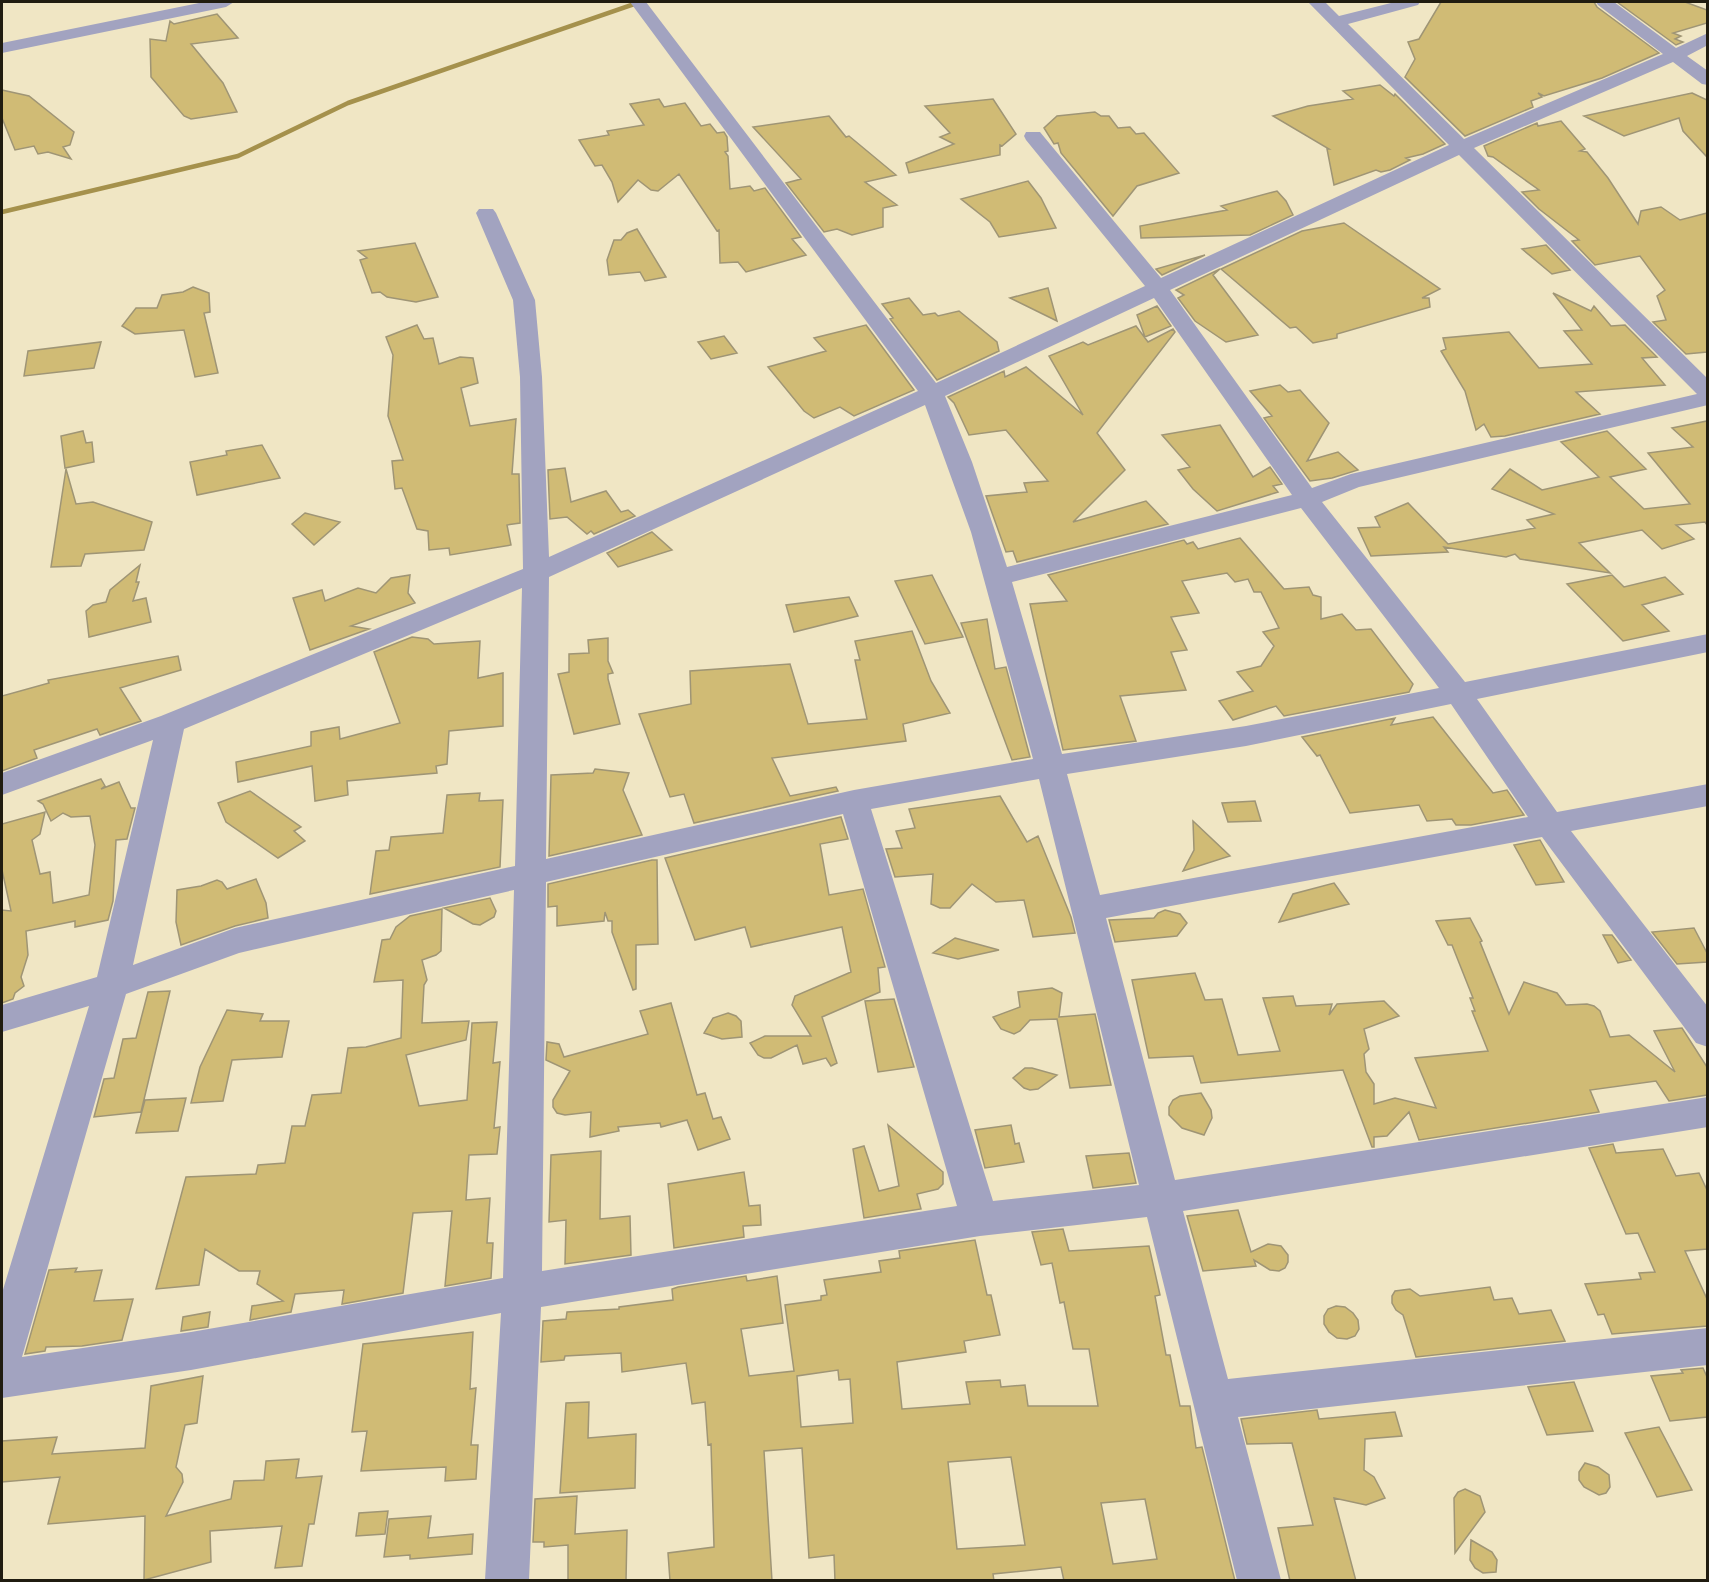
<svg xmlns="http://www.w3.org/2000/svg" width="1709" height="1582" font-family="'Asap Condensed',sans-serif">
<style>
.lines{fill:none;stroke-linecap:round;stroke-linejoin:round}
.stream{stroke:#a5914c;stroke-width:4.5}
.building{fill:#d0bb75;stroke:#9f9575;stroke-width:1.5;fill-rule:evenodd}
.street{fill:#a2a3c0;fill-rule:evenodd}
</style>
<rect width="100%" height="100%" fill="#f0e6c4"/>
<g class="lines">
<path class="stream" d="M2,212L238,156L348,103L640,2"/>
</g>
<path class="building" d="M1441,2H1594L1597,7L1659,53L1602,78L1544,96L1538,93L1542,97L1531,101L1533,107L1465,136L1405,77L1415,59L1408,42L1419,39Z
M1617,2H1685L1707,10V23L1673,33L1681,36L1675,39L1683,42L1676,45Z
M217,14L238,38L191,44L223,83L237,112L191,119L184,116L151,77L150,39L166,41L170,21L174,24Z
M1380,85L1394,96L1395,94L1445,144L1423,154L1406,158L1410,160L1390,170L1381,172L1376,170L1334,185L1327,149H1329L1273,116L1308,106L1353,99L1343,91Z
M2,90L29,96L74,132L70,145L63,147L71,159L48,152L38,154L34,146L15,150L2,118Z
M1692,93L1707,100V157L1683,131L1679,118L1624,136L1584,116Z
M659,99L664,107L685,103L701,126L710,124L717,133L724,132L727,137L728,151L725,152L728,156L730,189L750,186L754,191L765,188L801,237L792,239L806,255L746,272L738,262L720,263L719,230L717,231L679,174L658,191L651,190L638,180L618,202L612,182L602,165L595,166L579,140L609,135L607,131L644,125L630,104Z
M993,99L1016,134L1002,146L1000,145V155L909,173L906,163L954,144L940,137L950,133L925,106Z
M1095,112L1101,116H1109L1118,128L1130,127L1136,134L1144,133L1179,173L1137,186L1113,216L1061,153L1058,143L1054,144L1044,128L1057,116Z
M829,116L846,137L849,136L896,175L865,182L897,205L883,208V227L852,235L837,229L824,232L786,183L801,179L753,127Z
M1561,121L1585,149L1580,151L1587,152L1608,178L1638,224L1641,211L1661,207L1680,220L1707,213V352L1686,354L1653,322L1666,320L1657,296L1665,290L1640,256L1595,265L1572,241L1579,240L1539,209L1522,192L1539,190L1493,157L1488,156L1484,146L1537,123L1538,126Z
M1028,181L1041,198L1056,228L999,237L990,222L961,199Z
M1277,191L1286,201L1293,215L1250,235L1141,238L1140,226L1227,210L1221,206Z
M1344,223L1440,289L1422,298H1429L1430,307L1337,334V338L1313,343L1296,327L1290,328L1221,269L1302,231Z
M637,229L666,277L645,281L640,272L609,275L607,260L614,240H621L627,233Z
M415,243L438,297L416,302L387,297L380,292L372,293L360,260L367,258L358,251Z
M1546,245L1570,270L1552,274L1522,249Z
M1205,255L1162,275L1156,269Z
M1220,269L1213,275L1258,335L1226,342L1195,321L1178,298L1184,295L1176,290Z
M193,287L209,293L210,312L204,313L218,373L195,377L184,330L135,334L122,326L136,308H157L162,295L183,292Z
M1048,288L1057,321L1010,298Z
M1553,293L1591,311L1594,306L1611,326L1625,325L1657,357L1642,358L1665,385L1576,392L1600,414L1505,436L1491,437L1484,424L1476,430L1465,391L1441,351L1446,349L1443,338L1509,332L1539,368L1592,364L1564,331L1582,330Z
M909,298L923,315L935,313L938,316L959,311L997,342L999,351L937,380L890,319L893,318L882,304Z
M1157,306L1171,326L1145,337L1137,315Z
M417,325L424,339L433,338L439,364L460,357L473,358L478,383L461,388L470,426L516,419L512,474H519L520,523L507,525L511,545L450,555L449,548L429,550L428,531L417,529L402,488L395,489L392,461L403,460L388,416L393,355L386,337Z
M866,325L914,390L854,416L840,407L814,418L804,411L768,367L826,351L814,338Z
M1136,326L1148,342L1173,329L1175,332L1097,433L1125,470L1073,522L1146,501L1168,524L1017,562L1013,551L1006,552L986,496L1027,492L1024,483L1048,481L1006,430L969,435L954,403L948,397L1004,371L1005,377L1026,367L1083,415L1049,356L1083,342L1088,345Z
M724,336L737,353L711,359L698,342Z
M101,342L94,368L24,376L28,351Z
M1280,385L1288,392L1300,390L1329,423L1307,461L1338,452L1358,470L1332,478L1310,481L1264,418L1272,416L1250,391Z
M1707,421V525L1705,522L1676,525L1694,539L1662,549L1642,530L1579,543L1610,573L1520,559L1515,554L1506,557L1444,547L1448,552L1371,556L1358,528L1380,527L1375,517L1408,503L1448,544L1535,528L1527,520L1554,514L1492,489L1510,469L1542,490L1599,477L1561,442L1607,431L1646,469L1610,477L1644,509L1690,504L1648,453L1693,447L1672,428Z
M1220,425L1253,477L1270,467L1282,484L1273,486L1278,492L1217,511L1193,489L1178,470L1190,467L1162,435Z
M83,431L86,443L92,442L94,462L65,468L61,436Z
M262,445L280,478L197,495L190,462L227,455L226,451Z
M565,468L571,502L606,491L621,512L628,510L635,516L594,534L591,531L587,534L567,517L550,519L548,470Z
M66,469L76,504L93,502L152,522L144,550L85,554L81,566L51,567Z
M305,513L340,522L314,545L292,524Z
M652,532L672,550L618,567L607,553Z
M1240,538L1284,589L1309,587L1313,595L1321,597V619L1342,614L1356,630L1371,629L1413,684L1409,692L1284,716L1276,706L1233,720L1219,701L1253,691L1237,672L1261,666L1274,646L1263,632L1279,628L1261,592H1254L1248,579L1235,582L1227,573L1182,581L1199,613L1171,617L1187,650L1171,652L1186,690L1120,696L1136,741L1063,750L1030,604L1067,601L1048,575L1184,540L1187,544L1193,542L1198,549Z
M140,565L136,582H139L133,601L146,598L151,622L89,637L86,611L93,605L106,602L110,590Z
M410,575L408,593L415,603L351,626L369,629L310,650L293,598L322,590L325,601L358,588L376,593L391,578Z
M932,575L963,637L925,644L895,581Z
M1612,575L1624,587L1665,577L1683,594L1642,605L1669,631L1623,641L1567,584Z
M849,597L858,616L794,632L786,605Z
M987,619L995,669L1006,667L1030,757L1012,760L961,623Z
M912,631L931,681L950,713L903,724L906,741L772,758L790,796L836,787L838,791L694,823L684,794L670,797L639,714L691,704L690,671L790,664L808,724L867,719L855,660H860L855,641Z
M412,637L428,639L434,644L480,641L478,678L503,673V726L449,731L447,764L436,766L437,773L347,781L348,795L315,801L312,766L238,782L236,762L311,746V732L339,727L340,739L400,723L374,652Z
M608,638V661L613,673L608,674V679L620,724L574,734L558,674L569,672V654L589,653L588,640Z
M178,656L181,670L120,688L141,721L100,735L97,729L34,750L37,758L2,771V696L49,683L48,680Z
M1433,717L1493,793L1507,790L1524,815L1471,825H1456L1452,819L1427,821L1419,805L1350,813L1320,755L1317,756L1302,737L1395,718L1391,725Z
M595,769L629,773L623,790L642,835L549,856L551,775L593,773Z
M101,779L105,786L101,789L119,782L131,808H135L127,839L116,840L113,901L108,920L75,927V921L26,931L28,955L21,977L24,986L15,993L13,999L2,1003V910L11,911L2,870V824L45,812L40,834L32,840L40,874L50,872L53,903L89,895L95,845L90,816L71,817L63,813L51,821L43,804L38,801Z
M250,791L301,827L294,831L305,841L278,858L226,822L218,803Z
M480,793L479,801L503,800L500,867L370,894L376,851L389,850L391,837L443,833L447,795Z
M1000,796L1027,842L1038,836L1071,917L1075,933L1033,937L1024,900L996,902L972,884L950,908H940L931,904L933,874L895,877L886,849L902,848L896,831L915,828L909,809Z
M1255,801L1261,821L1228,822L1222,803Z
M841,817L848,839L820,844L829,895L863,889L885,967L878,968L880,992L822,1017L837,1063L831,1066L826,1058L803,1064L797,1045L771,1058H764L758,1055L750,1043L765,1036H811L792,1005L795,996L851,972L842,927L751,947L745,927L695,940L665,858Z
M1193,821L1230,856L1183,871L1194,850Z
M1540,840L1564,882L1536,885L1514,845Z
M652,860H657L658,944L636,945V989L633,990L612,932V921H608L605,912L604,921L557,926V906L548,907V884Z
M256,879L266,903L268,918L235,926L181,945L176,922L177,890L201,886L217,880L222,882L227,889Z
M1334,883L1349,904L1279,922L1293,894Z
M490,898L496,911L494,917L480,925L473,924L444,908Z
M442,909L441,951L436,955L422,960L427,980L424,985L422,1023L469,1021L466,1040L406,1055L419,1106L467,1100L472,1023L497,1022L493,1063L500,1062L494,1128L500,1127L497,1154L469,1155L466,1200L490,1198L487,1243H493L491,1278L445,1286L452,1211L413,1213L403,1293L342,1304L344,1290L295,1294L291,1312L250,1320L252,1306L283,1301L257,1284L260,1271H239L205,1249L199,1285L156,1289L186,1177L256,1174L258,1165L285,1163L292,1126H305L312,1095L341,1093L348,1048L366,1047L401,1038L403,980L374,982L382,940L390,939L396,927L410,916Z
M1165,910L1180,914L1187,923L1177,936L1115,942L1109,920L1154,918L1158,913Z
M1470,918L1482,941L1480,942L1509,1014L1524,982L1557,993L1566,1005L1587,1004L1594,1006L1600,1011L1610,1037L1629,1035L1675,1072L1654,1031L1682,1028L1707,1067V1095L1669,1101L1656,1081L1590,1090L1599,1112L1419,1140L1409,1112L1387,1136L1374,1137V1147H1372L1343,1070L1201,1083L1193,1056L1149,1058L1132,980L1195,973L1205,1000L1222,999L1238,1055L1280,1051L1263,998L1293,996L1296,1006L1332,1004L1329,1015L1337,1004L1384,1001L1399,1016L1364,1029L1369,1049L1364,1054L1366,1072L1374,1084V1104L1395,1098L1436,1108L1415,1058L1488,1051L1472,1011H1475L1470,998H1473L1452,945H1448L1436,921Z
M1694,928L1707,953V962L1677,964L1652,932Z
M1603,935H1612L1631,960L1618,963Z
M955,938L999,950L958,959L933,953Z
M1052,988L1062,993L1059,1017L1095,1014L1111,1085L1070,1088L1057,1019L1030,1020L1020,1031L1014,1034L1001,1029L993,1017L1020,1007L1018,992Z
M170,991L141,1112L94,1117L104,1079L114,1078L123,1039L136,1038L148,992Z
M894,999L914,1067L878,1072L865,1001Z
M671,1003L697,1095L705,1093L713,1119L721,1117L730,1139L698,1150L687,1120L661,1127L660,1123L618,1127L619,1131L590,1137L591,1112L565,1115L557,1113L553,1107V1100L570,1071L546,1060L547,1042L559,1044L564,1057L648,1034L640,1011Z
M227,1010L263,1014L260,1021H289L282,1057L232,1060L223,1101L191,1103L200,1067Z
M728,1013L736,1016L741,1021L742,1037L722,1039L704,1033L713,1018Z
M1025,1068H1032L1057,1075L1038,1089L1030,1090L1024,1088L1013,1078Z
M1201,1093L1211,1110L1212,1118L1204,1135L1182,1128L1169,1115V1107L1173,1100L1180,1096Z
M186,1098L178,1131L136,1133L145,1100Z
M888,1125L943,1172V1184L938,1189L917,1194L921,1209L864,1218L853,1149L864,1146L879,1191L899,1186Z
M1011,1125L1015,1144L1019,1143L1024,1162L985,1168L975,1130Z
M1613,1144L1616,1153L1663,1149L1676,1176L1699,1173L1707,1190V1249L1685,1251L1707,1299V1326L1612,1334L1604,1314L1598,1315L1585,1284L1641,1279L1639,1273L1655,1272L1638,1233L1626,1234L1589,1148Z
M601,1151L600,1219L630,1216L631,1255L565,1264L566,1220L549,1222L551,1155Z
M1129,1153L1136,1183L1093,1188L1086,1156Z
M744,1172L749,1206L760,1205L761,1225L743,1226L744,1237L674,1248L668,1184Z
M1238,1210L1251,1252L1268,1244L1281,1246L1288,1255V1262L1285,1268L1279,1271L1270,1270L1254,1260L1256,1266L1203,1271L1187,1216Z
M1063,1229L1069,1251L1149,1246L1160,1295L1155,1296L1166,1355H1170L1180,1406H1190L1196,1448L1202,1447L1235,1581H1064L1061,1567L993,1574L994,1581H835L834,1555L809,1558L802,1448L764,1451L772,1581H670L668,1553L714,1547L711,1444L708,1445L705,1402L692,1404L686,1363L622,1372L621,1353L565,1356L564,1360L541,1362L543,1321L566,1319L567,1312L619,1309V1307L673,1300L672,1289L678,1287L746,1276L747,1281L777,1276L783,1323L741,1329L749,1376L794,1371L785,1305L821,1300V1296L827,1295L824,1280L881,1272L879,1261L900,1258L899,1251L975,1240L987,1295H991L1000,1335L964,1341L966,1352L897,1362L902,1409L970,1404L966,1382L1000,1380L1001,1387L1025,1385L1028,1406H1098L1089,1349H1073L1064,1302L1060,1303L1052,1263L1041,1265L1032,1232ZM838,1370L839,1380L850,1379L853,1423L801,1427L797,1376ZM1011,1457L1025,1545L957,1549L948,1462ZM1145,1499L1157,1559L1113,1564L1101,1503Z
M77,1268L75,1272L102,1270L94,1301L133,1299L122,1340L82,1346L46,1347L45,1351L25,1354L49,1270Z
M1490,1287L1494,1300L1512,1298L1519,1314L1551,1310L1565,1341L1416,1357L1403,1315L1396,1310L1392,1303V1296L1395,1291L1410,1289L1420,1296Z
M1336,1306L1345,1307L1353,1313L1358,1320L1359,1329L1355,1336L1347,1339L1337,1338L1329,1332L1324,1324V1316L1328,1309Z
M210,1312L208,1327L181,1331L183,1317Z
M473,1332L470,1389L476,1388L471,1445H478L476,1479L445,1481L446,1467L361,1471L367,1431L352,1432L363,1344Z
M1703,1368L1707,1377V1417L1670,1421L1651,1376L1683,1373L1681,1370Z
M203,1376L197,1423L185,1425L176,1467L182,1474L183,1482L166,1516L231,1499L234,1481L264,1480L266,1461L299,1459L296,1478L322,1476L314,1524H309L302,1566L275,1568L282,1526L210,1531L211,1562L144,1580L145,1516L48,1524L60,1477L2,1482V1441L57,1437L52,1454L145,1448L151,1386Z
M1574,1382L1593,1431L1547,1435L1528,1387Z
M589,1402L588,1438L636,1434L635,1488L560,1493L566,1403Z
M1317,1410L1319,1419L1395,1412L1402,1436L1365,1439L1364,1470L1374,1477L1385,1498L1366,1505L1334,1498L1356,1581H1290L1278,1528L1313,1525L1292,1443L1247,1444L1241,1419Z
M1659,1427L1692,1490L1657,1497L1625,1433Z
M1585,1463L1598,1467L1609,1475L1610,1487L1606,1493L1599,1495L1584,1487L1579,1480V1472Z
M1465,1489L1480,1496L1485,1512L1455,1553L1454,1498L1458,1492Z
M577,1496L575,1534L627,1530L626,1581H568V1545L544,1547V1542H533L535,1499Z
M388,1511L385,1534L356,1536L359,1513Z
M431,1516L428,1538L473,1534L472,1554L410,1559V1555L384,1557L389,1519Z
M1471,1540L1492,1552L1497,1560L1496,1572L1483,1573L1475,1568L1470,1560Z"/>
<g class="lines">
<path class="street" d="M204,2H234L226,7L2,53V43Z
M630,2H646L936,383L1145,286L1026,140L1024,136L1026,132H1040L1161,278L1449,145L1308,2H1325L1339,16L1395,2H1420L1418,5L1348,24L1464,139L1663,54L1598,5L1596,2H1614L1676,48L1708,33V45L1687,56L1708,71V85L1702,84L1673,62L1474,148L1708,379V405L1359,487L1322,502L1465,682L1708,634V652L1477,699L1557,812L1708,784V806L1571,831L1708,1007V1047L1696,1043L1542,837L1106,918L1175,1180L1708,1097V1127L1183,1211L1228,1379L1708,1328V1365L1238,1417L1281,1580H1237L1147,1217L980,1236L541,1307L529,1580H485L501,1313L191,1370L2,1398V1293L89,1006L2,1032V1005L97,977L153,740L2,795V773L161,716L523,569L520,377L513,300L476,213L479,209H493L496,213L535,300L542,377L549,557L918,391ZM1459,155L1697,394L1351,474L1312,488L1170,290ZM1154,298L1292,495L1007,567L972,462L945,396ZM925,405L971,532L1033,759L854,790L546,859L549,577ZM1301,508L1439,688L1246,726L1062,754L1012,582ZM522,588L515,866L235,928L133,965L184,729ZM1451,704L1528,817L1100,895L1067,774L1246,746ZM1039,779L1139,1185L993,1201L871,809ZM843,814L957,1206L542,1271L546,882ZM514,890L503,1278L191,1332L22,1357L126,994L239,953Z"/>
</g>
<rect width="1709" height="1582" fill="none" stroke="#201c10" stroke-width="6"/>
</svg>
